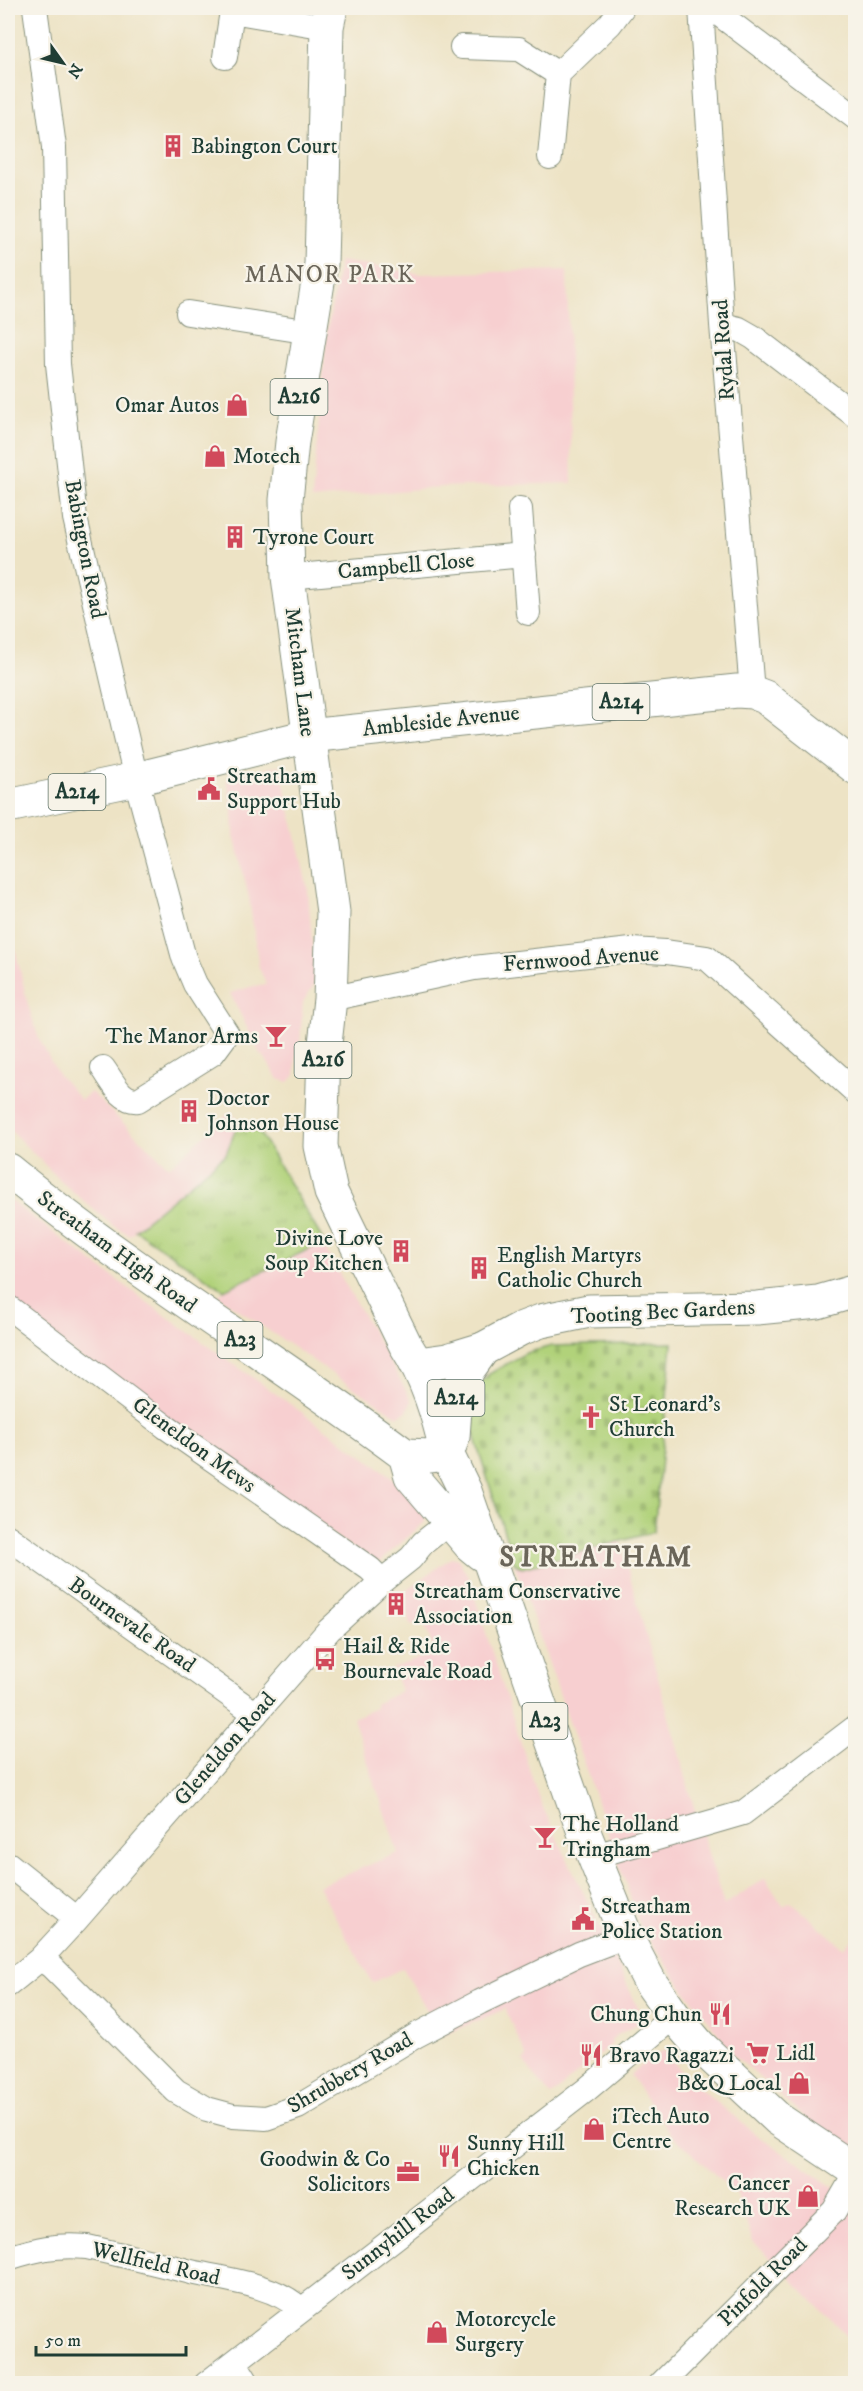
<svg xmlns="http://www.w3.org/2000/svg" width="863" height="2391" font-family="'IM FELL DW Pica',serif">
<style>
.built{fill:#f7cfd0}
.cemetery{fill:url(#cemetery-stones);stroke:#688857;stroke-width:1.5}
.park{fill:url(#park-tufts);stroke:#688857;stroke-width:1.5}
.lines{fill:none;stroke-linecap:round;stroke-linejoin:round}
.street-casing{stroke:#86907c;stroke-width:26}
.primary-casing{stroke:#86907c;stroke-width:35}
.highway-casing{stroke:#86907c;stroke-width:35}
.street{stroke:#fff;stroke-width:24}
.primary{stroke:#fff;stroke-width:33}
.highway{stroke:#fff;stroke-width:33}
.labels{text-anchor:middle;dominant-baseline:central;stroke-width:4.5;stroke-linejoin:round;paint-order:stroke}
.shield{fill:#f7f3e8;stroke:#60746a;stroke-width:1.5}
.shield-label{font-size:21px;font-weight:bold;fill:#1f3d34}
.poi-label{font-size:22px;fill:#1f3d34;stroke:#f7f3e8;text-anchor:start}
.street-label{font-size:22px;fill:#1f3d34;stroke:#f7f3e8}
.neighbourhood-label{font-size:24px;letter-spacing:1.5px;fill:#6a6559;stroke:#f7f3e8}
.district-label{font-size:28px;font-weight:bold;letter-spacing:1.5px;fill:#6a6559;stroke:#f7f3e8}
</style>
<defs>
<pattern id="cemetery-stones" width="16" height="16" patternUnits="userSpaceOnUse" patternTransform="scale(1.5)"><rect width="16" height="16" fill="#b1d27a"/><path d="M2 7V4a2 2 0 0 1 4 0v3zM10 15v-3a2 2 0 0 1 4 0v3z" fill="#98b56a"/></pattern>
<pattern id="park-tufts" width="24" height="20" patternUnits="userSpaceOnUse" patternTransform="scale(1.5)"><rect width="24" height="20" fill="#b1d27a"/><path d="M3 7l-1-3M5 7V3M7 7l1-3M15 17l-1-3M17 17v-4M19 17l1-3" fill="none" stroke="#98b56a"/></pattern>
</defs>
<rect width="100%" height="100%" fill="#f7f3e8"/>
<filter id="ink" filterUnits="userSpaceOnUse"><feTurbulence type="fractalNoise" baseFrequency=".0167" numOctaves="2"/><feDisplacementMap in="SourceGraphic" scale="12" xChannelSelector="R" yChannelSelector="G"/><feConvolveMatrix kernelMatrix="1 2 1 2 8 2 1 2 1" color-interpolation-filters="sRGB"/></filter>
<filter id="wash" filterUnits="userSpaceOnUse"><feTurbulence type="fractalNoise" baseFrequency=".008" numOctaves="4" result="noise"/><feDisplacementMap in="SourceGraphic" scale="24" xChannelSelector="R" yChannelSelector="G"/><feGaussianBlur stdDeviation="1.35" result="paint"/><feColorMatrix in="noise" values="0 0 0 0 0 0 0 0 0 0 0 0 0 0 0 0 0 1.4 0 .05"/><feComposite in="paint" operator="in"/></filter>
<g filter="url(#wash)">
<rect width="100%" height="100%" fill="#ede3c5"/>
<path class="built" d="M340,261L422,274L567,270L572,483L441,487L312,499L327,331Z
M280,765L308,890L314,969V985L303,1002L300,1043H297L295,1075L289,1082L278,1079L263,1055L261,1056L230,993L254,986L267,985L259,968L249,898L234,835L233,814L227,779Z
M8,917L28,1005L39,1039L58,1074L81,1100L91,1092L169,1167L230,1112L239,1121L226,1153L130,1235L112,1225L65,1185L8,1128Z
M8,1199L151,1305L377,1466L409,1492L425,1515V1522L376,1565L8,1307Z
M322,1243L412,1401L407,1411L398,1416L349,1385L218,1296L224,1290Z
M620,1541L694,1807L724,1905L765,1878L783,1906L791,1902L844,1948L855,1936V2151L811,2123L735,2056L686,1992L641,1928L514,1563L522,1568Z
M452,1557L458,1559L468,1576L538,1797L642,2016L637,2024L617,2035L611,2041L612,2044L551,2096L523,2061L527,2058L505,2009L442,2036L403,1968L372,1983L318,1886L398,1853L353,1718L375,1708V1704L401,1691L393,1668L435,1653L423,1620L411,1625L400,1595Z
M664,2050L686,2077L758,2136L855,2202L856,2339L853,2342L766,2253L753,2242L736,2194L670,2133L630,2075L649,2059Z"/>
<path class="cemetery" d="M672,1343L654,1532L522,1568L514,1563L472,1429L473,1399L480,1384L489,1374L526,1353L552,1346Z"/>
<path class="park" d="M239,1121L260,1133L324,1242L224,1290L135,1230L226,1154Z"/>
</g>
<g filter="url(#ink)">
<g class="lines">
<g class="street-casing">
<path id="street" d="M35,8L54,147L58,364L75,518L136,779L184,958L195,984L227,1034L213,1053L138,1100C121,1102 112,1080 103,1068
M701,8L722,325L752,692
M711,8L856,118
M462,47L519,49L558,74
M225,57L232,11L327,27
M550,157L558,74L610,24L622,8
M188,313L311,332
M722,325L739,329L753,337L856,416
M520,509L528,613
M288,577L524,555
M330,999L474,968L631,950L666,952L707,958L856,1092
M8,1307L166,1427L370,1569L382,1581
M8,1537L256,1714
M595,1856L743,1813L856,1727
M8,1864L67,1911L76,1920
M40,1959L51,1966L176,2091L207,2109L233,2116L266,2118L298,2107L417,2035L480,2002L579,1954L626,1936
M8,1985L40,1959L76,1920L329,1630L382,1581L411,1558L423,1543L442,1528L449,1519
M8,2258C37,2249 56,2244 87,2247C122,2255 157,2263 191,2272C224,2279 276,2285 300,2309
M235,2363L248,2384
M206,2384L586,2090L674,2016
M661,2384L834,2211L856,2173"/>
</g>
<g class="primary-casing">
<path id="primary" d="M331,8L327,27L321,264L292,442L286,500L288,577L333,912L330,999L324,1053L321,1146L331,1192L405,1344C427,1378 438,1415 447,1454
M418,1364L447,1360L483,1349"/>
</g>
<g class="highway-casing">
<path id="highway" d="M8,806L136,779L308,736L737,691L752,692L765,697L856,768
M8,1170C134,1273 274,1357 405,1455L431,1456L447,1454
M447,1454L465,1491L584,1832L626,1936L650,1982L674,2016L699,2045L778,2119L856,2171
M447,1454L453,1437L456,1396L468,1370L483,1349L520,1329L541,1321L589,1311L757,1308L818,1302L856,1291
M405,1455L411,1476L470,1545L481,1554"/>
</g>
<use href="#street" class="street"/>
<use href="#primary" class="primary"/>
<use href="#highway" class="highway"/>
</g>
</g>
<defs>
<g id="building-bare" transform="scale(1.8)"><path d="M-4-6H4V6H1V3H-1V6H-4ZM-2.5-4.3h1.7v1.8h-1.7ZM.8-4.3h1.7v1.8H.8ZM-2.5-1h1.7V.8h-1.7ZM.8-1h1.7V.8H.8Z" fill="#d1495b" stroke="#f7f3e8" stroke-width="2.5" paint-order="stroke"/></g>
<g id="shop-bare" transform="scale(1.8)"><path d="M-5-2.5h2.3a2.7 3.5 0 0 1 5.4 0H5L5.5 6h-11ZM-1.5-2.5h3a1.5 2.3 0 0 0-3 0Z" fill="#d1495b" stroke="#f7f3e8" stroke-width="2.5" paint-order="stroke"/></g>
<g id="civic-bare" transform="scale(1.8)"><path d="M-.6-6.5H3V-4.5H.6V-3L4-1V1h2V6H-6V1h2V-1L-.6-3ZM-1.2 2.5V6h2.4V2.5Z" fill="#d1495b" stroke="#f7f3e8" stroke-width="2.5" paint-order="stroke"/></g>
<g id="bar-bare" transform="scale(1.8)"><path d="M-6-5H6L.8 .8V4.5H3.5V6h-7V4.5H-.8V.8Z" fill="#d1495b" stroke="#f7f3e8" stroke-width="2.5" paint-order="stroke"/></g>
<g id="church-bare" transform="scale(1.8)"><path d="M-1.2-6h2.4v3.5h3.3v2.4h-3.3V6h-2.4V-.1h-3.3v-2.4h3.3Z" fill="#d1495b" stroke="#f7f3e8" stroke-width="2.5" paint-order="stroke"/></g>
<g id="bus-bare" transform="scale(1.8)"><path d="M-5-6H5V4H4V6H2V4H-2V6H-4V4H-5ZM-3.5-4V0h7V-4ZM-3.5 1.2v1.5H-2V1.2ZM2 1.2v1.5H3.5V1.2Z" fill="#d1495b" stroke="#f7f3e8" stroke-width="2.5" paint-order="stroke"/></g>
<g id="restaurant-bare" transform="scale(1.8)"><path d="M-5-6h1v4h1v-4h1v4h1v-4h1v5L-1.5 .5V6h-2V.5L-5-1ZM5-6V6H3V1.5H1.5Q1.5-4 5-6Z" fill="#d1495b" stroke="#f7f3e8" stroke-width="2.5" paint-order="stroke"/></g>
<g id="supermarket-bare" transform="scale(1.8)"><path d="M-6-5.5h2.5l.6 2H6L4.5 2H-2.5L-4.4-4H-6ZM-1.5 3.2a1.3 1.3 0 1 0 .1 0ZM3 3.2a1.3 1.3 0 1 0 .1 0Z" fill="#d1495b" stroke="#f7f3e8" stroke-width="2.5" paint-order="stroke"/></g>
<g id="office-bare" transform="scale(1.8)"><path d="M-6-3h4V-5.5h4V-3h4V5H-6ZM-1-4.5V-3h2v-1.5ZM-6 0V1H6V0Z" fill="#d1495b" stroke="#f7f3e8" stroke-width="2.5" paint-order="stroke"/></g>
</defs>
<g fill-rule="evenodd">
<use href="#building-bare" x="173" y="146"/>
<use href="#shop-bare" x="237" y="405"/>
<use href="#shop-bare" x="215" y="456"/>
<use href="#building-bare" x="235" y="537"/>
<use href="#civic-bare" x="209" y="789"/>
<use href="#bar-bare" x="276" y="1036"/>
<use href="#building-bare" x="189" y="1111"/>
<use href="#building-bare" x="401" y="1251"/>
<use href="#building-bare" x="479" y="1268"/>
<use href="#church-bare" x="591" y="1417"/>
<use href="#building-bare" x="396" y="1604"/>
<use href="#bus-bare" x="325" y="1659"/>
<use href="#bar-bare" x="545" y="1837"/>
<use href="#civic-bare" x="583" y="1919"/>
<use href="#restaurant-bare" x="720" y="2014"/>
<use href="#supermarket-bare" x="758" y="2053"/>
<use href="#restaurant-bare" x="591" y="2055"/>
<use href="#shop-bare" x="799" y="2083"/>
<use href="#shop-bare" x="594" y="2129"/>
<use href="#restaurant-bare" x="449" y="2156"/>
<use href="#office-bare" x="408" y="2172"/>
<use href="#shop-bare" x="808" y="2196"/>
<use href="#shop-bare" x="437" y="2332"/>
</g>
<g class="labels">
<g class="shield">
<rect x="270.5" y="379" width="57" height="36" rx="4.5"/>
<rect x="592.5" y="684" width="57" height="36" rx="4.5"/>
<rect x="48.5" y="774" width="57" height="36" rx="4.5"/>
<rect x="294.5" y="1042" width="57" height="36" rx="4.5"/>
<rect x="217.5" y="1322" width="45" height="36" rx="4.5"/>
<rect x="427.5" y="1380" width="57" height="36" rx="4.5"/>
<rect x="522.5" y="1703" width="45" height="36" rx="4.5"/>
</g>
<g class="shield-label">
<text x="299" y="397">A216</text>
<text x="621" y="702">A214</text>
<text x="77" y="792">A214</text>
<text x="323" y="1060">A216</text>
<text x="240" y="1340">A23</text>
<text x="456" y="1398">A214</text>
<text x="545" y="1721">A23</text>
</g>
<g class="poi-label">
<text x="191" y="146">Babington Court</text>
<text x="219" y="405" text-anchor="end">Omar Autos</text>
<text x="233" y="456">Motech</text>
<text x="253" y="537">Tyrone Court</text>
<text x="227" y="776">Streatham<tspan x="227" dy="25">Support Hub</tspan></text>
<text x="258" y="1036" text-anchor="end">The Manor Arms</text>
<text x="207" y="1098">Doctor<tspan x="207" dy="25">Johnson House</tspan></text>
<text x="383" y="1238" text-anchor="end">Divine Love<tspan x="383" dy="25">Soup Kitchen</tspan></text>
<text x="497" y="1255">English Martyrs<tspan x="497" dy="25">Catholic Church</tspan></text>
<text x="609" y="1404">St Leonard's<tspan x="609" dy="25">Church</tspan></text>
<text x="414" y="1591">Streatham Conservative<tspan x="414" dy="25">Association</tspan></text>
<text x="343" y="1646">Hail &amp; Ride<tspan x="343" dy="25">Bournevale Road</tspan></text>
<text x="563" y="1824">The Holland<tspan x="563" dy="25">Tringham</tspan></text>
<text x="601" y="1906">Streatham<tspan x="601" dy="25">Police Station</tspan></text>
<text x="702" y="2014" text-anchor="end">Chung Chun</text>
<text x="776" y="2053">Lidl</text>
<text x="609" y="2055">Bravo Ragazzi</text>
<text x="781" y="2083" text-anchor="end">B&amp;Q Local</text>
<text x="612" y="2116">iTech Auto<tspan x="612" dy="25">Centre</tspan></text>
<text x="467" y="2143">Sunny Hill<tspan x="467" dy="25">Chicken</tspan></text>
<text x="390" y="2159" text-anchor="end">Goodwin &amp; Co<tspan x="390" dy="25">Solicitors</tspan></text>
<text x="790" y="2183" text-anchor="end">Cancer<tspan x="790" dy="25">Research UK</tspan></text>
<text x="455" y="2319">Motorcycle<tspan x="455" dy="25">Surgery</tspan></text>
</g>
<g class="street-label">
<text transform="translate(724 350) rotate(-94)">Rydal Road</text>
<text transform="translate(85 549) rotate(79)">Babington Road</text>
<text transform="translate(406 566) rotate(-5)">Campbell Close</text>
<text transform="translate(300 672) rotate(83)">Mitcham Lane</text>
<text transform="translate(441 721) rotate(-6)">Ambleside Avenue</text>
<text transform="translate(581 959) rotate(-4)">Fernwood Avenue</text>
<text transform="translate(117 1252) rotate(36)">Streatham High Road</text>
<text transform="translate(663 1312) rotate(-3)">Tooting Bec Gardens</text>
<text transform="translate(194 1445) rotate(36)">Gleneldon Mews</text>
<text transform="translate(132 1625) rotate(35)">Bournevale Road</text>
<text transform="translate(225 1749) rotate(-49)">Gleneldon Road</text>
<text transform="translate(350 2073) rotate(-30)">Shrubbery Road</text>
<text transform="translate(398 2234) rotate(-38)">Sunnyhill Road</text>
<text transform="translate(156 2264) rotate(13)">Wellfield Road</text>
<text transform="translate(763 2282) rotate(-45)">Pinfold Road</text>
</g>
<g class="neighbourhood-label">
<text x="330" y="275">MANOR PARK</text>
</g>
<g class="district-label">
<text x="596" y="1557">STREATHAM</text>
</g>
</g>
<rect width="863" height="2391" fill="none" stroke="#f7f3e8" stroke-width="30"/>
<g transform="translate(63 63) rotate(124)" stroke="#f7f3e8" stroke-width="4.5" paint-order="stroke">
<path d="M0-4.5L10 22L0 15L-10 22Z" fill="#1f3d34"/>
<text y="-9" font-size="16" font-weight="bold" text-anchor="middle" fill="#1f3d34">N</text>
</g>
<path d="M36 2346v9h150v-9" fill="none" stroke="#1f3d34" stroke-width="3"/>
<text x="45" y="2346" font-size="18" fill="#1f3d34" stroke="#f7f3e8" stroke-width="4.5" paint-order="stroke">50 m</text>
</svg>
